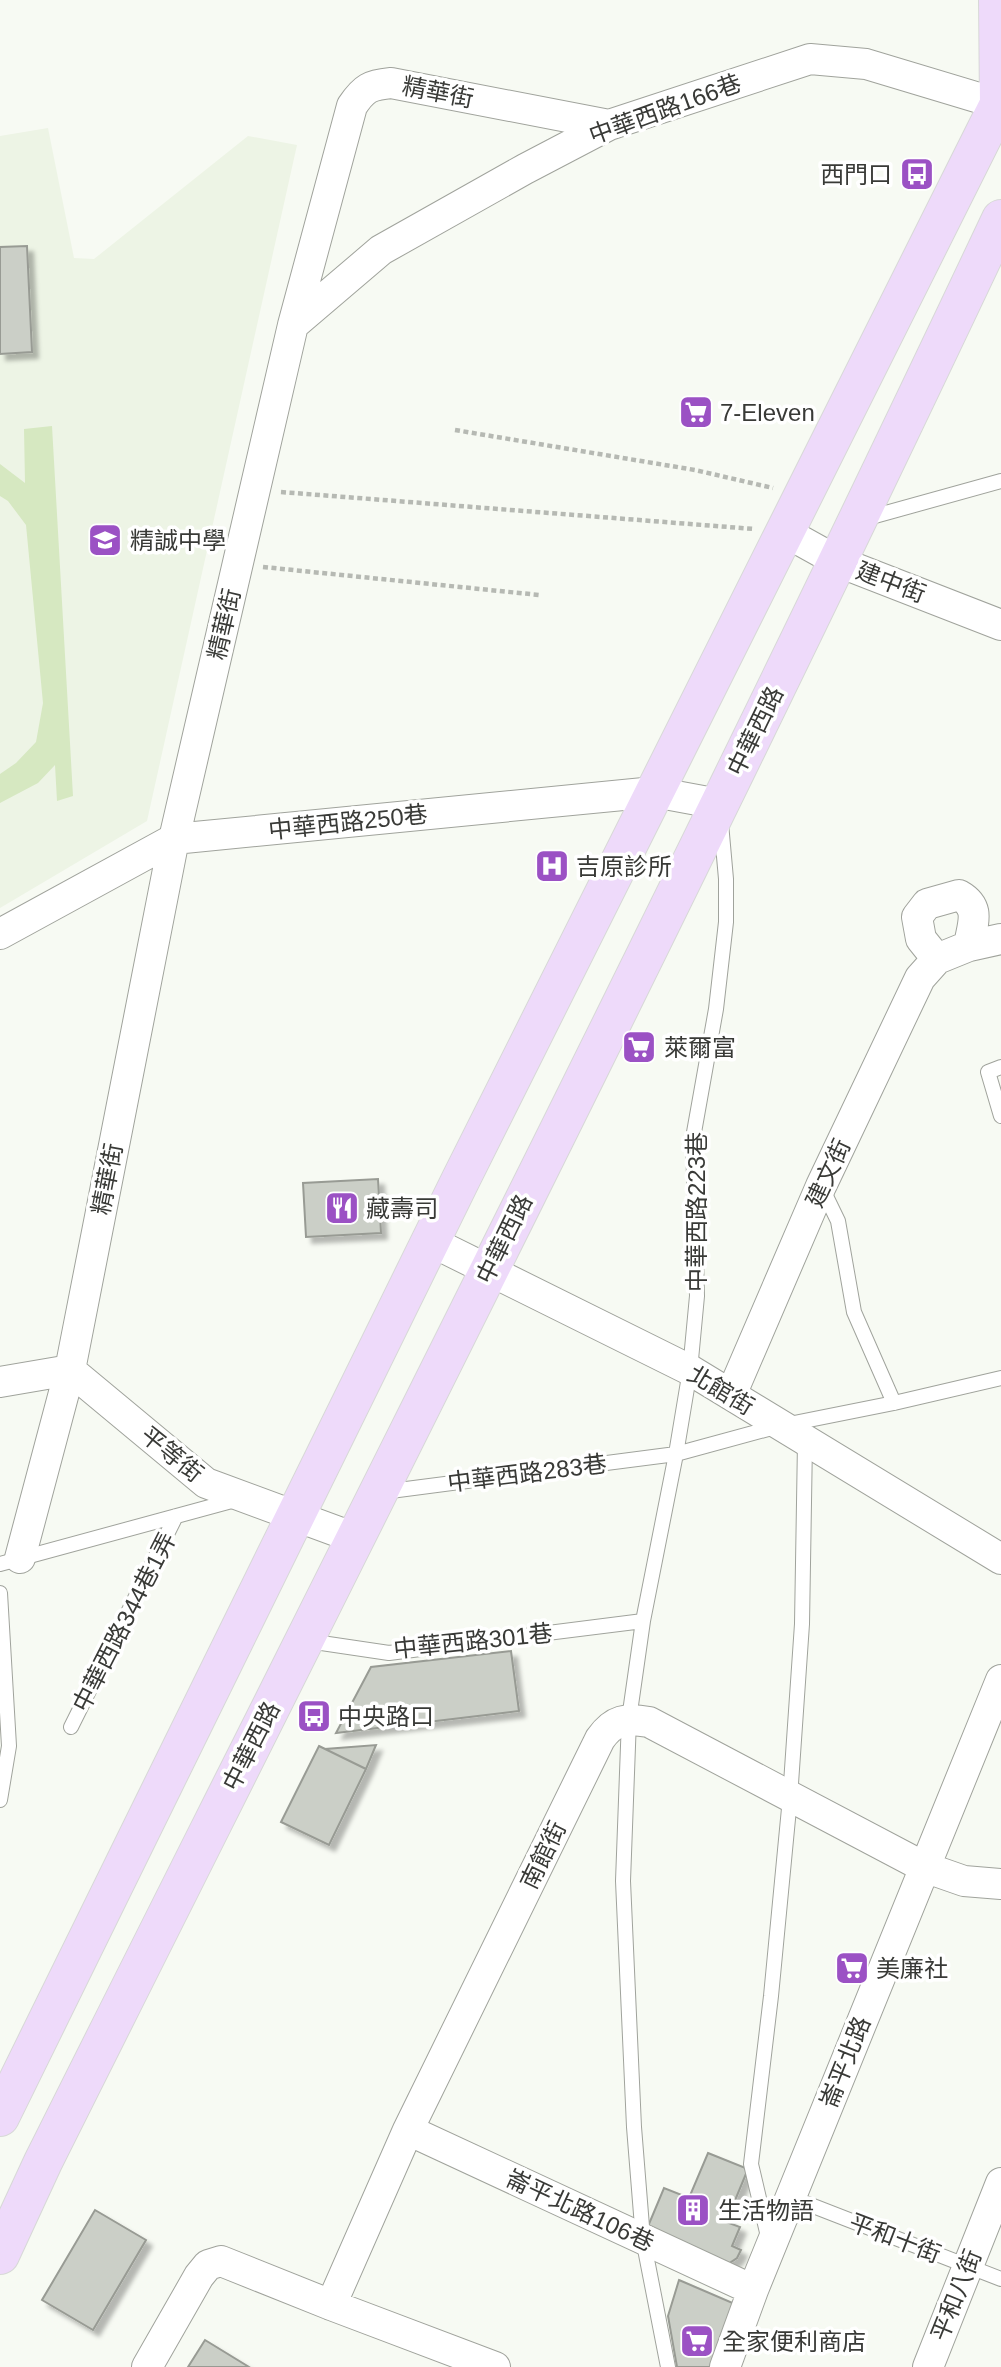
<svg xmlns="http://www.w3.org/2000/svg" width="1001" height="2367" font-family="Arial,'Noto Sans TC',sans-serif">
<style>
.built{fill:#edf4e5}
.green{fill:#d6e8c1}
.building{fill:#cbcfc7;stroke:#989b94;stroke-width:2;filter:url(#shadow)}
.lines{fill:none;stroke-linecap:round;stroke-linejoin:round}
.lane-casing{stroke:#a0a39c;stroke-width:16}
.street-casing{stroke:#a0a39c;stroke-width:32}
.primary-casing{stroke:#d7d8d7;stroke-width:40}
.path{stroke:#b6b9b3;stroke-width:4.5;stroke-dasharray:5 3.5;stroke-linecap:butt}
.lane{stroke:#fff;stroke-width:14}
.street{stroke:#fff;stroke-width:30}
.primary{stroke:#eedafa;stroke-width:38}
.labels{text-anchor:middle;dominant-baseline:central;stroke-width:7;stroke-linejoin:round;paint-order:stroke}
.street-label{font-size:24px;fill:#393a37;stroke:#fff}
.poi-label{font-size:24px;fill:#393a37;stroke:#fff;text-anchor:start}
</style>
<defs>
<filter id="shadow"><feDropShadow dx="6" dy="6" stdDeviation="2" flood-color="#0004"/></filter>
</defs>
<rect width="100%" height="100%" fill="#f7faf3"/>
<path class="built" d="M48,128L74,258L94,259L248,136L297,145L147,821L0,908V136Z"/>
<path class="green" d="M52,426L73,796L57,801L55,765L38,783L0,803V774L16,763L36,742L43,703L26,525L8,501L0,496V464L25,483L24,429Z"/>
<path class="building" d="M27,246L32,352L0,354V247Z
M378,1179L381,1233L306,1237L303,1183Z
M511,1651L519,1711L336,1733L371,1667Z
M376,1745L366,1769L325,1749Z
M319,1746L366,1769L329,1845L281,1822Z
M708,2153L748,2169L726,2222L740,2227L732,2246L741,2250L737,2258L725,2266L646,2231L664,2188L689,2198Z
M95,2210L146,2240L93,2330L42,2300Z
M679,2280L735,2304L712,2367H677L668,2316Z
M205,2340L249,2367H188Z"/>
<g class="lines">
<g class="lane-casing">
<path id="lane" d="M864,519L1001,481
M1001,1067L988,1072L1001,1116
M822,1188L838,1221L854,1312L894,1403
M383,1492L676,1454L779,1426L894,1403L1001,1378
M0,1564L239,1499
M0,1593L9,1746L0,1800
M308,1641L389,1653L643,1621
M71,1727L176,1516
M790,2197L1001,2279
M769,2241L751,2164L771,1996L790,1798L802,1624L805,1442
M668,2367L643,2239L634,2127L623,1881L629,1719L643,1621L676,1454L690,1370L697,1296L693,1138L716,1009L726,922V879L721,823"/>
</g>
<g class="street-casing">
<path id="street" d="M293,325L381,250L525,169L609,125L810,59L866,64L999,104
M785,532L839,562L1001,625
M0,934L174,839L654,792L719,804
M969,946C972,924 982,908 959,895L927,904L917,917L921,939L937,959L969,946L1001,939
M430,1241L690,1370L1001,1559
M0,1382L70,1370L206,1483L355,1538
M731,1395L821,1186L920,978L937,959
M20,1558L70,1370L174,839L293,325L352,106C364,88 370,85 391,83L609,125
M408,2130L753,2290
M331,2305L408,2130L600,1739C614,1719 626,1718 649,1722L924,1867L964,1881L1001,1884
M147,2367L199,2276L208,2265L221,2261L331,2305L495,2367
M725,2367L753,2290L1001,1680
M928,2367L1001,2183"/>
</g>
<g class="primary-casing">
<path id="primary" d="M998,0L999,104
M0,2117L461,1179L1001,100
M0,2255L43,2162C366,1516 693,872 1001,219"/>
</g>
<path class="path" d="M455,430L695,470L773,488
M281,492L754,529
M263,567L539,595"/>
<use href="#lane" class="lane"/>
<use href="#street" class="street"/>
<use href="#primary" class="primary"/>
</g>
<defs>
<g id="bus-square" transform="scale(1.75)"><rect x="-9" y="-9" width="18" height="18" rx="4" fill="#9b51c4" stroke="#fff"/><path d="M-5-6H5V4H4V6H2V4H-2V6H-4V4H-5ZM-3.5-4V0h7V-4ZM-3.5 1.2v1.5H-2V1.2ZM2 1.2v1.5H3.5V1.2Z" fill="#fff"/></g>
<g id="supermarket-square" transform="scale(1.75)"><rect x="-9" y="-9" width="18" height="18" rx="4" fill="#9b51c4" stroke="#fff"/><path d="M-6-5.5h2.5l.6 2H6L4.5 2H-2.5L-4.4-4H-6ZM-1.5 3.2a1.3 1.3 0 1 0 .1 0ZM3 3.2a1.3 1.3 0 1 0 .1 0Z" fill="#fff"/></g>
<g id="school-square" transform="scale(1.75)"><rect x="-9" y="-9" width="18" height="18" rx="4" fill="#9b51c4" stroke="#fff"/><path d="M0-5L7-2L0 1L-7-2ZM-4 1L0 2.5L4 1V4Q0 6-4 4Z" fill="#fff"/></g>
<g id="hospital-square" transform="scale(1.75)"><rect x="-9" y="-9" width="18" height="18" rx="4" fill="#9b51c4" stroke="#fff"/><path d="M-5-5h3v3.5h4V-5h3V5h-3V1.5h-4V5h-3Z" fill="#fff"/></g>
<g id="restaurant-square" transform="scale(1.75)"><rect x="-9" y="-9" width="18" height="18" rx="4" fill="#9b51c4" stroke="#fff"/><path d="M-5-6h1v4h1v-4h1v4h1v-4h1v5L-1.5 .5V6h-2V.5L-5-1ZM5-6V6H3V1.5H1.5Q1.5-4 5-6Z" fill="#fff"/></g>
<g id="building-square" transform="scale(1.75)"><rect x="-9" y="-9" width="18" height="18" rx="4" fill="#9b51c4" stroke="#fff"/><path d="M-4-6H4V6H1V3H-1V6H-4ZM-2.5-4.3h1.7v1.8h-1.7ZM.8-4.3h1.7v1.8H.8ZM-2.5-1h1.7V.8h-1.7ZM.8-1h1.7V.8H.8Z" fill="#fff"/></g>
</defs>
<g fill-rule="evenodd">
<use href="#bus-square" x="917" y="174"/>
<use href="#supermarket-square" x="696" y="412"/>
<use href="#school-square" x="105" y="540"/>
<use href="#hospital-square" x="552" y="866"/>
<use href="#supermarket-square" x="639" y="1047"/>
<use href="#restaurant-square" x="342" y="1208"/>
<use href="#bus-square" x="314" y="1716"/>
<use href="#supermarket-square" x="852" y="1968"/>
<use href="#building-square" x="693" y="2210"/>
<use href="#supermarket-square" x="697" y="2341"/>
</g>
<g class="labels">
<g class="street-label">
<text transform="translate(438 92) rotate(11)">精華街</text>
<text transform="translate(665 109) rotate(-20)">中華西路166巷</text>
<text transform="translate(891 582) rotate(21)">建中街</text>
<text transform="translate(224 624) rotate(-77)">精華街</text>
<text transform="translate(755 731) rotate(-64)">中華西路</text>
<text transform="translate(348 822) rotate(-6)">中華西路250巷</text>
<text transform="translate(828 1173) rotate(-65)">建文街</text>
<text transform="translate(107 1179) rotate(-79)">精華街</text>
<text transform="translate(696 1212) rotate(-90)">中華西路223巷</text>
<text transform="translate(504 1239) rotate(-64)">中華西路</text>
<text transform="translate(721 1390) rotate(31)">北館街</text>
<text transform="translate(172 1454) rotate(39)">平等街</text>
<text transform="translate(527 1473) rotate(-7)">中華西路283巷</text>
<text transform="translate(124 1622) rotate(-63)">中華西路344巷1弄</text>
<text transform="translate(473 1641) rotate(-6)">中華西路301巷</text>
<text transform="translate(251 1746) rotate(-63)">中華西路</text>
<text transform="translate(543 1855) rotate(-64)">南館街</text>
<text transform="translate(845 2062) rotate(-68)">崙平北路</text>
<text transform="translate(580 2210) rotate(25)">崙平北路106巷</text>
<text transform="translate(895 2238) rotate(21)">平和十街</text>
<text transform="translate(956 2295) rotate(-68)">平和八街</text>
</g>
<g class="poi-label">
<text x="892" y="174" text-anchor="end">西門口</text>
<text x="720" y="412">7-Eleven</text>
<text x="130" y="540">精誠中學</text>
<text x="576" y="866">吉原診所</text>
<text x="664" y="1047">萊爾富</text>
<text x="366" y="1208">藏壽司</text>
<text x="338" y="1716">中央路口</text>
<text x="876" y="1968">美廉社</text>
<text x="718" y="2210">生活物語</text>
<text x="722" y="2341">全家便利商店</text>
</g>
</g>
</svg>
